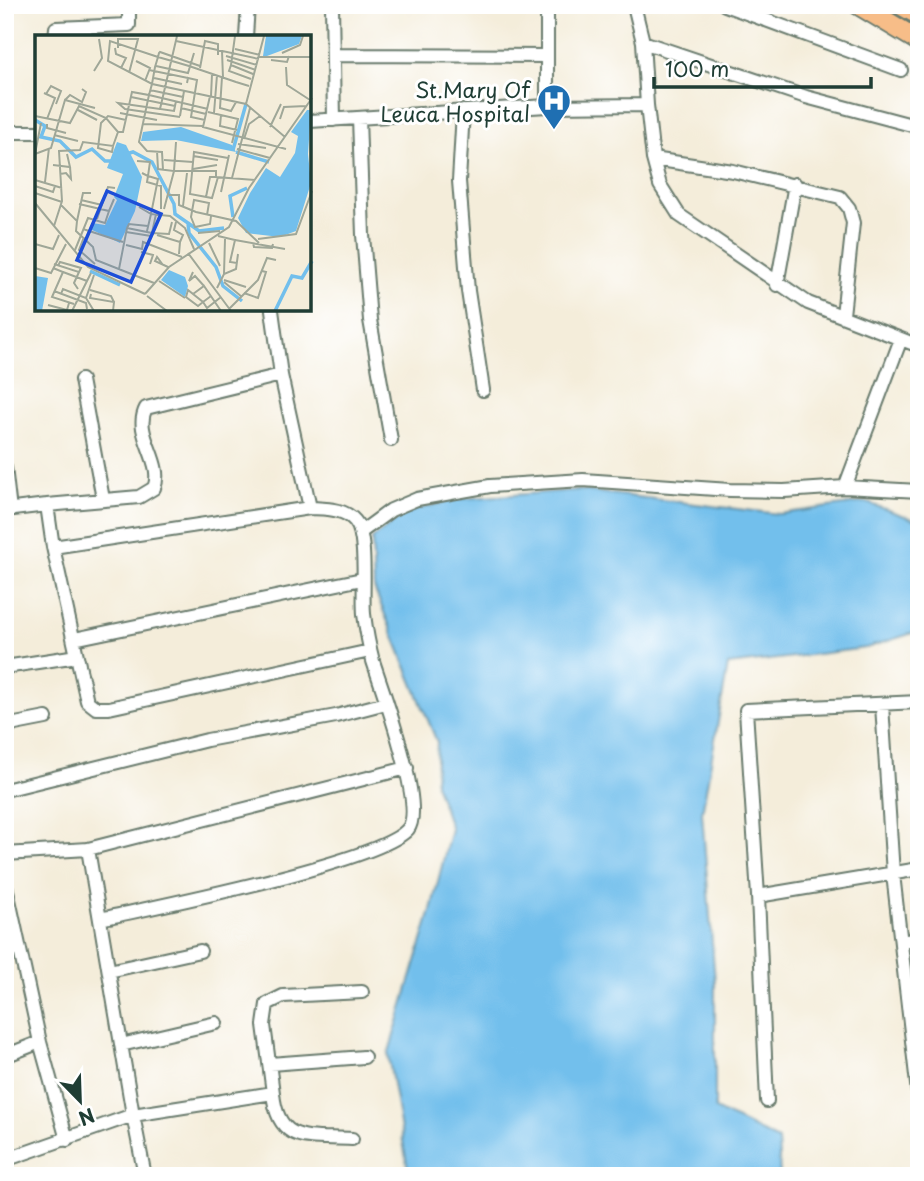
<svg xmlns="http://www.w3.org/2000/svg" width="924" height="1181" font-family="'Playpen Sans',sans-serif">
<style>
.water{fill:#72bfec;stroke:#487e90;stroke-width:2}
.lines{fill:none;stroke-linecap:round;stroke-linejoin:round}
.canal{stroke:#72bfec;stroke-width:16}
.minor-casing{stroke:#6a7b6e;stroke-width:16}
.primary-casing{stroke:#6a7b6e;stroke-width:23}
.minor{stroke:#fff;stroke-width:12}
.primary{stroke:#f7bd88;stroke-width:19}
.labels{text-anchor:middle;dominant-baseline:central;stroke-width:6;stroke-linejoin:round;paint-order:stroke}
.poi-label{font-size:21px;fill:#1f3d34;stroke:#fff;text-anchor:end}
.inset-river{fill:none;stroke:#72bfec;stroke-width:3.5}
.inset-road{fill:none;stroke:#9fa798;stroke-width:2}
.view{fill:#1d4ed8;fill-opacity:0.15;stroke:#1d4ed8;stroke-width:3.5}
.inset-edge{fill:none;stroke:#1f3d34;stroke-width:3.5}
</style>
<rect width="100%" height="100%" fill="#fff"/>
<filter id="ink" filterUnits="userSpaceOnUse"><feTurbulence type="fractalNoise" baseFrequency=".0143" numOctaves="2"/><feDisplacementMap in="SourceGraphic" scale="14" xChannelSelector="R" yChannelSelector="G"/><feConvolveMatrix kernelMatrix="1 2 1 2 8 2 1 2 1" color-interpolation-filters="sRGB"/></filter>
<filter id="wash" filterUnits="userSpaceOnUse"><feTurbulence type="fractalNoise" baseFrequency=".00686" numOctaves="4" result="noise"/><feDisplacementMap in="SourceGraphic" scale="28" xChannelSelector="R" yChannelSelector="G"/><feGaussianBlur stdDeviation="1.57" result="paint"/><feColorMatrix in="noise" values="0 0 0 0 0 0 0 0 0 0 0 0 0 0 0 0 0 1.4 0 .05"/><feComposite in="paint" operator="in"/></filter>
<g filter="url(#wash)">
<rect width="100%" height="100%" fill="#f4edda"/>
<path class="water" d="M579,490L779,514L865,502L919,521V631L866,648L728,665L702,813L715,982V1109L778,1140L780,1176H409L388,1055L430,914L451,829L435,783L437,742L374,588L372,539L407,512L457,499Z"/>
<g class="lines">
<path class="canal" d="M886,5L910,18"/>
</g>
</g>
<g filter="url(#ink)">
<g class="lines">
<g class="minor-casing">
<path id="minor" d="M332,5L334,120
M634,5L643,42L647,105
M725,5L901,70
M55,37L56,28L129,25V5
M246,37L248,5
M643,42L806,97L919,127
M333,55L547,56
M547,106V5
M463,111L459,181L468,291L483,390
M359,118L363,235L370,320L391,440
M310,121L547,106L647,105L653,159L660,185L679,215L808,303L919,346
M5,132H37
M653,159L733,171L840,197L849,208L853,223L843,315
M777,285L795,184
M81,380L103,499
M5,467L10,510
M845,487L901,339
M5,510L47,505
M361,532L391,510L417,499L490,486L583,480L730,490L784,491L845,487L919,491
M53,547L47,505L139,497L154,488C165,462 132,434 146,408L281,375
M74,639L362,579
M77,656L87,701L96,708H109L370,651
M5,667L77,656L53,547L310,508
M882,705L893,874L919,1102
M5,726L46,718
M5,790L207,740L336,716L386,703
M5,854L88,849L407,768
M5,881L40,1042L67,1140
M758,896L746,710L919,702
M100,919C153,907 381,862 408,829C426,808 382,689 373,661C369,646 366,630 364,614C362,592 368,536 355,521C344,508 326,509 310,508L281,375L272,310
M901,942L919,939
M109,971L200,951
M121,1045L216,1023
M5,1056L40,1042
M270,1064L364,1057
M273,1093L264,1025L267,1004L283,996L362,992
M767,1101L758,896L919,869
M5,1160L133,1115L88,849
M145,1176L133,1115L273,1093C278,1146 310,1136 352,1139"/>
</g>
<g class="primary-casing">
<path id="primary" d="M859,5L919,41
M901,5L919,15"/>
</g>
<use href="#minor" class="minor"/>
<use href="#primary" class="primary"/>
</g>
</g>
<defs>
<g id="hospital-pin" transform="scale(1.75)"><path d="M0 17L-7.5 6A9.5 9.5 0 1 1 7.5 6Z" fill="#1f6fb2" stroke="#fff"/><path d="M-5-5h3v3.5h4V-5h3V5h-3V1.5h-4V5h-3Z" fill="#fff"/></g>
</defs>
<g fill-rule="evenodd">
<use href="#hospital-pin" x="554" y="101"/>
</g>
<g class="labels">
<g class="poi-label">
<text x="530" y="89">St.Mary Of<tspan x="530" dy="24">Leuca Hospital</tspan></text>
</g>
</g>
<g transform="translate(35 35)">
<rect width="276" height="276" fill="#f4edda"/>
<path d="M231,1H267L264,9L232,21H228ZM272,75H276L273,119L276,148L261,196L245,202L211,198L203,183L215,158L231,133L245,142L260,118L263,101L256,97ZM146,92L197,110L201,117L141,105L106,106L108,97ZM82,107L91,110L107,142L100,176L85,208L55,194L57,188L70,190L82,165L79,162L88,139L72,133ZM134,235L150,242L153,251L150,262L126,245ZM0,241L13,243L7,276H0Z" fill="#72bfec"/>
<path class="inset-river" d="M0,85L10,91L6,102L25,106L41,122L57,114L70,126H77M198,115L211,69M201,117L234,127M88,120L98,117L117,127L139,169L140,179L153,188L154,198L181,232L188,251L207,266M198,182L195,161L212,153M153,188L164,196L189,193M55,236L85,250M240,276L257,241L267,243L277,226"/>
<path class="inset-road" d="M200,1L196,30L218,39M141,6L224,24M80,13L81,19L91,23L86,33M83,13V4H103L94,38M200,14L225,20M187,16L188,43M247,18L265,10L268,1M191,21L222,30M224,22H275M192,25L221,35M236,25L252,27L254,21M101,26L115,33L110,46M196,30L194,36L216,44M121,31L153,38L159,18M165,31L125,17L124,18L123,22L120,32L117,49L73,26L75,6L123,22L137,26L154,31L201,47L214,51M251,32L252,50L275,65M165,33L170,6L183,9V20M114,35L153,43M59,36L67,23L64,4M187,42L185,73L196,76L201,67M119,43L147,49M152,48L153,43L162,45L156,82L170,85M115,55L148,62M9,58L20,63L12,84M11,59L16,51L26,56L21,69M175,61L168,92L251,114M176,61L177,39M96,62L140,71M30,65L35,60L47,67L51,57L47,54M141,66L139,76L125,74L142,1M211,69L229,1M146,73L171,79M125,74L83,68L90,74L145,82M43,75L62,85M173,77L203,84L197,108M85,78L122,85M179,78L182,40M186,80L185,91L202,95M0,81L35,88L44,71L71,83L83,97M145,81L149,56M245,84L249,72L271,71M12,89V93L31,98M108,89L168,91M235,92L246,69M19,100L43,106M209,104L214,89L225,81M141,107L139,136H181V142L220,145M203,109L231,113M78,111L77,117L63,113L66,88L73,81L91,85M202,114L235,123M122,116L123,134L139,136L129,174M0,119L16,113L30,65L60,73M0,119L6,88M158,121L183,125M129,125L158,127M102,126L115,127L113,141L123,144L116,179L104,172M18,130L35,132L32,119M158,134L182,130M128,135L127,117L112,116L104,107L114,60L173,74M107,138L113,141L112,147L126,151V174M25,139L31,138L36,144L35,132M183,142L177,163L155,159L159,117L193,123M197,143L215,73M0,145L27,153M10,147L14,113M0,151L18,157L20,151M186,157L194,120M0,158L27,167M134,160H144V170L161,177L201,186L224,208M171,162L175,142H180M46,165L67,170M0,168L53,232L110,259M44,169L74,176L79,164M26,170L42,186L41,196L58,212L61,225L119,248M148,171L152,138M172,180L174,168L159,165L156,182L160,192L175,189L176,181M62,184L73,152L80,153M42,186L48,158H56M141,187L139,195L148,200L145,207M19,191L27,166L24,116L45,115L48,107L78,111L83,97H88L97,57L114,60L117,49L211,69L250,102M92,193L117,198L121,179M92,193L94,189L113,191M48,194L88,207M112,196L116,179L135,181L150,193L159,214M91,197L116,201M117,198L134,199L137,187M163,198L185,196M122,200L145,207L144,219M183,201L200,205L195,227L202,228M49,202L44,215L60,229M223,204L261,199L277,156M200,205L250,214M174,208L185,231M218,208L219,212L237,213L238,209M0,209L18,214L24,200M91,210L107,214L108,207L147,222M40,215L53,183L70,188L74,176M106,217L118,220L115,229M153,218L196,276M19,229L44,237L39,248L43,254M128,230L122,222L120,226L133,232M23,231L25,227L46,233L44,237M0,233L16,238L31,209M18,233L28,237L17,262L39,269M84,234L92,193M28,237L52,246M158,237L154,246L160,241L169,251M189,239L190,204M189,245L211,252M124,246L150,263M189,247L207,262M182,253L189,239L201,234L203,219M55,255L76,261L79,267M19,256L51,268L52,274M209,258L223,263L231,237L227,236M26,259L28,254L51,263L59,276M56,259L55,263L79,267L78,276M110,259L134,232L194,192L214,153L277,63M158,259L169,251L186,276M112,261L132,276M176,261L168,267L163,271L151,262L153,255L168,267L172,273L186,262M51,263L59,240M13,270L32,275L34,268M195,273L223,245L232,223L241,225M37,276L56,238"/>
<path class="view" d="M72,156L126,179L96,247L42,225Z"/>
<rect width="276" height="276" class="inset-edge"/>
</g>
<rect width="924" height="1181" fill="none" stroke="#fff" stroke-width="28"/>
<g transform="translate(80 1101) rotate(157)" stroke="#ffffff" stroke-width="5" paint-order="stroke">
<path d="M0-5L12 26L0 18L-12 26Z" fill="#1f3d34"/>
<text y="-10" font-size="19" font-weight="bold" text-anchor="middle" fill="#1f3d34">N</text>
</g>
<path d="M654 77v10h217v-10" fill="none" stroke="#1f3d34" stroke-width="3.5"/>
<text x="665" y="77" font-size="21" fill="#1f3d34" stroke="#ffffff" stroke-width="5" paint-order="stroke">100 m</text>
</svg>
